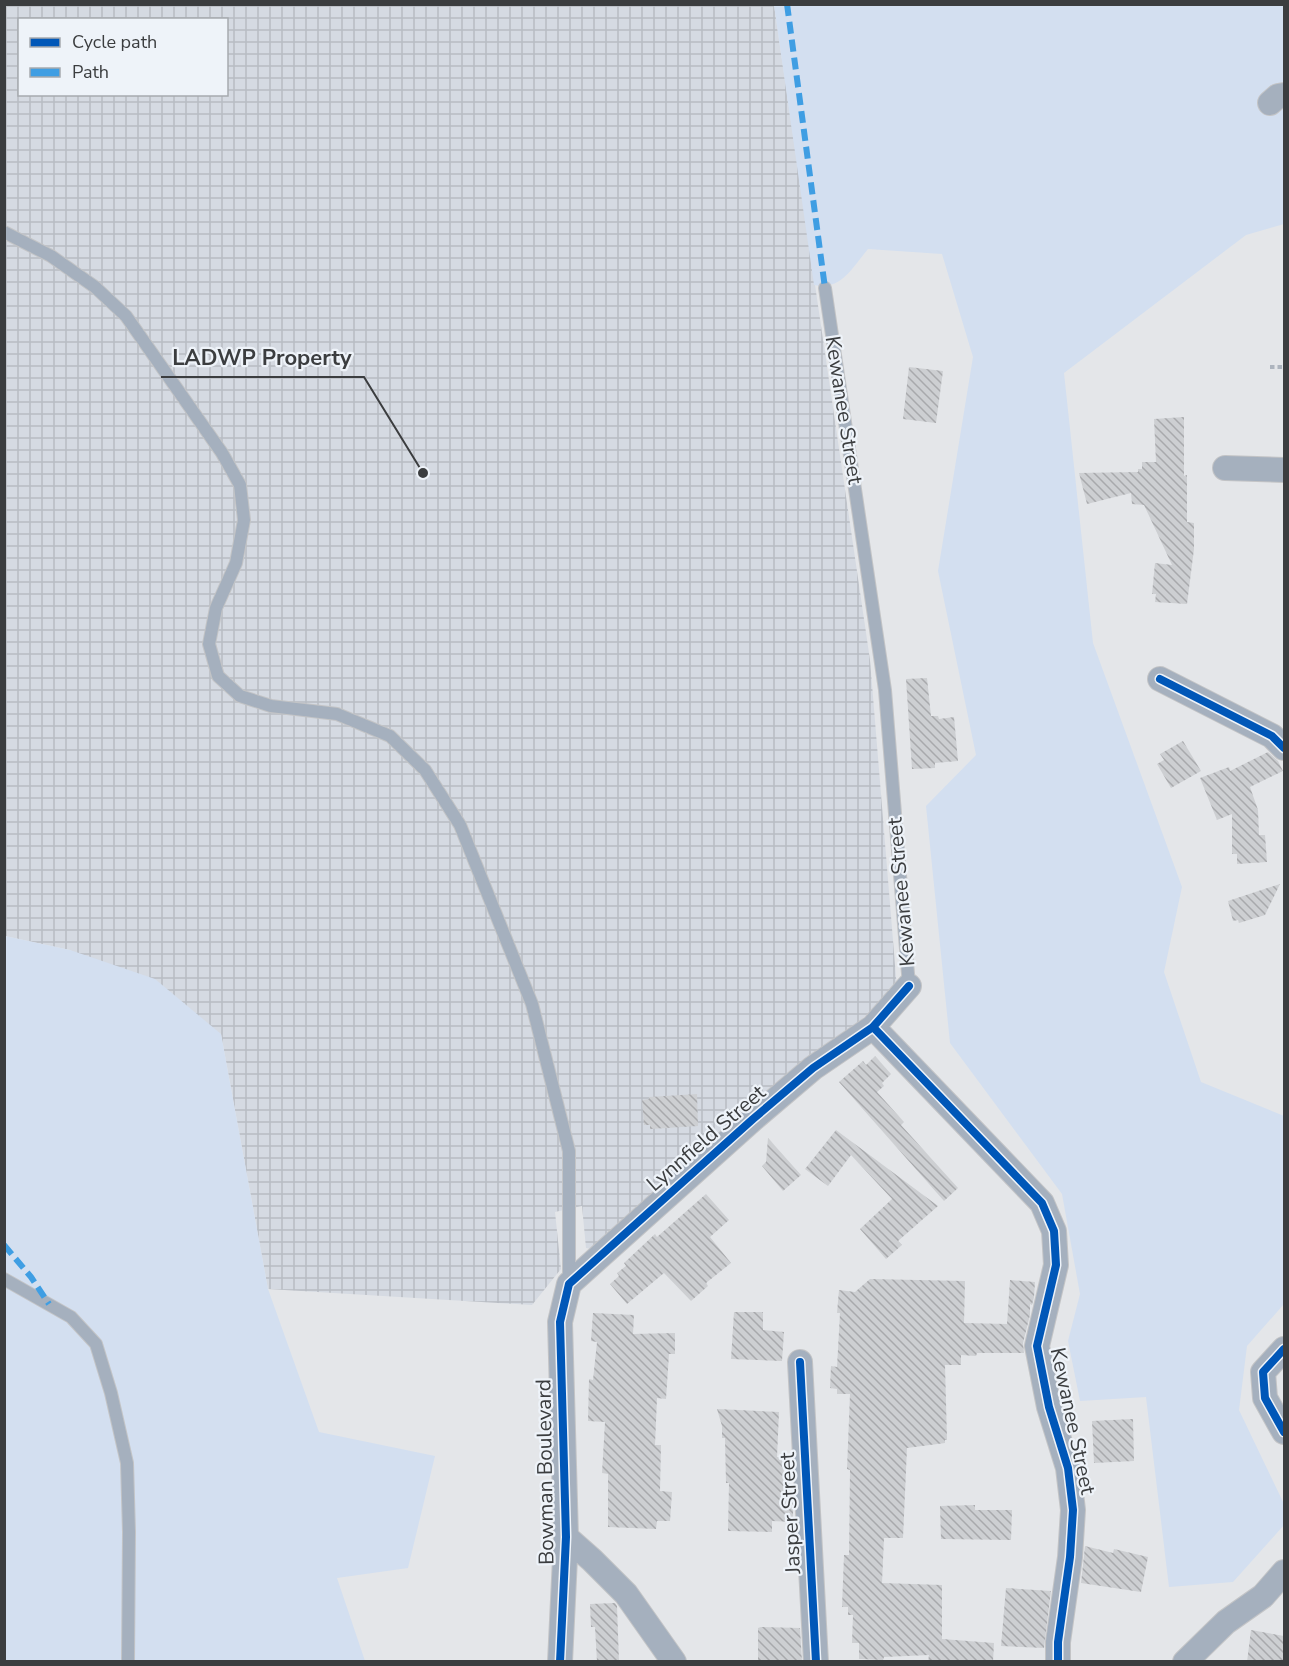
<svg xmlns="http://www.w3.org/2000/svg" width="1289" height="1666" font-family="'Nunito Sans',sans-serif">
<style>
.industrial{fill:url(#industrial-grid);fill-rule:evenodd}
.green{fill:#d3dff0}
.building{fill:url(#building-back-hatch)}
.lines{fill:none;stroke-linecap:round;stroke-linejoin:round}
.lane-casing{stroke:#c3c4c6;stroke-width:14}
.street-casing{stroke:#c3c4c6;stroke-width:26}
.path{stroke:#adb4be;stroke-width:4;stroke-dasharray:4.5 3;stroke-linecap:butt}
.lane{stroke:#a5b0be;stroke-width:12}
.street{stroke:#a5b0be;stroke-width:24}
.quiet{stroke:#3f9ee3;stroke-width:6;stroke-dasharray:12 6;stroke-linecap:butt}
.cycleway-casing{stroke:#eef3f9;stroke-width:11}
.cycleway{stroke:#0057b8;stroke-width:8}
.labels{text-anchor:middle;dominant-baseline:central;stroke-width:4.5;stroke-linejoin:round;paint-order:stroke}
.street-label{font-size:21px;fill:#3b3d3f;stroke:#eef3f9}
.leader{fill:none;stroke:#3b3d3f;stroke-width:2}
.callout-dot{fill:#3b3d3f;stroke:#eef3f9;stroke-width:2}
.callout-label{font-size:22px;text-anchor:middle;font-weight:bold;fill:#3b3d3f;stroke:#eef3f9;stroke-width:4.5;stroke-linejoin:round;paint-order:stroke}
</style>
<defs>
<pattern id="industrial-grid" width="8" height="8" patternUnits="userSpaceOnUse" patternTransform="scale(1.5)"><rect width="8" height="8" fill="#d5dae2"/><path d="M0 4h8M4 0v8" fill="none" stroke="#b8bcc3"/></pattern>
<pattern id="building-back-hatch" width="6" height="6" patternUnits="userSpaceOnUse" patternTransform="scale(1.5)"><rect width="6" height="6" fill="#cdcfd2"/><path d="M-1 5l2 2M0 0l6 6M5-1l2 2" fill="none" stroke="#a8a9ac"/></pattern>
</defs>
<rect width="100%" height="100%" fill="#e4e6e9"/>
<path class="industrial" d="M5,5H774L870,660L897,989L591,1249L586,1248L582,1206L555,1212L561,1269L532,1305L268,1289L221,1034L70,950L5,936ZM20,20H226V94H20Z"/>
<path class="green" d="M774,5H1284V224L1246,235L1064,373L1093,643L1182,887L1164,972L1201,1082L1284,1116V1304L1247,1346L1239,1410L1284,1504V1525L1233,1582L1169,1587L1146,1397L1080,1401L1068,1341L1080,1294L1062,1194L950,1043L926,806L976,755L938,571L973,357L942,254L868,249C852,268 841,291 814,285Z
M5,936L70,950L155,979L221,1034L268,1289L319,1432L435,1456L408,1568L337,1578L365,1661L5,1662Z"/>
<path class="building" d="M909,367L943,371L936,423L903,419Z
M1184,417V476L1187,475V522L1194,523V549L1187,604L1155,602L1156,594H1152L1155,563L1172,565L1144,505L1132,504L1131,493L1087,504L1079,473L1138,472V469H1142V462H1156L1154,419Z
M927,678L931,716H938L939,719L954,717L958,761L935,763V768L912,769L906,679Z
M1183,741L1201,771L1171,788L1157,764L1164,760L1160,754Z
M1268,752L1278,761L1283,771L1250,787L1258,810L1259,835H1265L1267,862L1237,864V854H1232V814L1217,820L1200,778L1229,767L1230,771Z
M1280,884L1265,915L1239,923L1238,920L1233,921L1228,901Z
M875,1056L891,1074L882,1083L884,1086L877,1092L904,1122L901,1125L958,1188L944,1201L839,1082L863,1061L866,1065Z
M697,1094L698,1126L650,1129V1125H644L642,1100L649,1099V1097Z
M836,1130L938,1206L898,1241L902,1245L886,1259L860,1229L892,1199L851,1155L828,1186L805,1169Z
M768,1138L801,1175L783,1191L762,1166L766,1162Z
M706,1194L729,1220L710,1237L731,1263L706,1283L708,1286L691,1301L664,1273L627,1304L610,1284L619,1276L617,1273L626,1266L624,1263L655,1234L657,1237Z
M870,1279L965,1281L964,1323L1007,1324L1010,1280L1035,1282L1034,1297L1032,1305L1030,1304V1315L1023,1343L1024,1353H977L976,1356L961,1355V1365H945L947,1440H945V1443L907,1448L903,1538H884L882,1583L942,1585V1639L994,1643L993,1662H928L929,1655L884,1657L883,1660L859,1659V1643H852L853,1615H848V1607H842L844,1555H849L850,1470L847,1469L850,1394H837V1389L830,1388L831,1366L837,1367L840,1313H837L839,1290L855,1292Z
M734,1312H763V1330L784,1332L782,1361L731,1359Z
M593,1313L634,1315L633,1334L675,1333V1354H669L666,1399L657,1398L655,1445H661L660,1491L672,1492L670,1521H657L656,1529L608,1527V1474L602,1473L605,1422L588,1421L589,1379L593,1380L597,1342L591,1341Z
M717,1409L779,1412L777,1457H782L787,1497H793V1522L772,1521V1532L728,1531L729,1483H726L725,1438H722V1426Z
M1133,1419L1134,1461L1094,1463L1092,1421Z
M975,1505V1510H1012L1011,1540L941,1539L940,1506Z
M1085,1546L1113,1553L1114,1549L1148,1557L1141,1592L1081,1583Z
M1006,1588L1051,1591L1044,1648L1001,1646Z
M615,1603L617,1606L619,1662H597L595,1627H591L590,1604Z
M761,1627L800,1628L802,1662L758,1661V1628Z
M1251,1630L1284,1636V1662H1247Z"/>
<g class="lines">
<g class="lane-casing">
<path id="lane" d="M4,232L51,256L95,287L126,316L222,453L240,485L244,520L236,563L216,608L209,644L218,676L240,696L271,706L337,714L390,736L425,770L460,825L532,1004L569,1151V1283
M825,288L885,690L909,986
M4,1279L71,1317L96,1344L111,1393L127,1463L129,1532L128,1662"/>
</g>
<g class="street-casing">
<path id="street" d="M1270,103L1278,96L1284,95
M1225,468L1284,470
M1160,679L1272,736L1284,748
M909,986L873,1027L1042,1203L1054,1231L1056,1265L1037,1346L1049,1407L1068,1468L1073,1510L1070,1557L1058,1642V1662
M1284,1349L1263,1372L1265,1398L1284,1432
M800,1362L816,1662
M566,1537L592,1560L626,1594L674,1662
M560,1662L566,1537L560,1322L569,1284L753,1119L813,1068L873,1027
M1185,1662L1226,1622L1263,1596L1284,1572"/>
</g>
<path class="path" d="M1270,367H1284"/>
<use href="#lane" class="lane"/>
<use href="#street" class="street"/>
<path class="quiet" d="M787,4L825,288
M4,1245L31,1277L49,1304"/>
<g class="cycleway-casing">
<path id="cycleway" d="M1160,679L1272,736L1284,748
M909,986L873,1027L1042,1203L1054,1231L1056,1265L1037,1346L1049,1407L1068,1468L1073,1510L1070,1557L1058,1642V1662
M1284,1349L1263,1372L1265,1398L1284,1432
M800,1362L816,1662
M560,1662L566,1537L560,1322L569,1284L753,1119L813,1068L873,1027"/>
</g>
<use href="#cycleway" class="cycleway"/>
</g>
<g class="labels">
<g class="street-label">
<text transform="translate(844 410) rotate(81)">Kewanee Street</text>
<text transform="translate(901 892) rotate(-95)">Kewanee Street</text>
<text transform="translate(706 1138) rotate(-41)">Lynnfield Street</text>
<text transform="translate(1073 1421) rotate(78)">Kewanee Street</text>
<text transform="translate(545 1472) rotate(-91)">Bowman Boulevard</text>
<text transform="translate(790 1513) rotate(-93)">Jasper Street</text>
</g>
</g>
<path class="leader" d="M423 473L364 377H161"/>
<circle class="callout-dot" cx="423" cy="473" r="6"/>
<g class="callout-label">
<text x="262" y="365">LADWP Property</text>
</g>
<rect width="1289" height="1666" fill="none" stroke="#3b3d3f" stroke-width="12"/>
<rect x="18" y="18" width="210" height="78" fill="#eef3f9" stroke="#a6aaaf" stroke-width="1.5"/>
<rect x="30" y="38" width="30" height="9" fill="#0057b8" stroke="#a6aaaf" stroke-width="1.5"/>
<text x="72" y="48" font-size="18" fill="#3b3d3f">Cycle path</text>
<rect x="30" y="68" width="30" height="9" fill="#3f9ee3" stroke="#a6aaaf" stroke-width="1.5"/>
<text x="72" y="78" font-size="18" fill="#3b3d3f">Path</text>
</svg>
